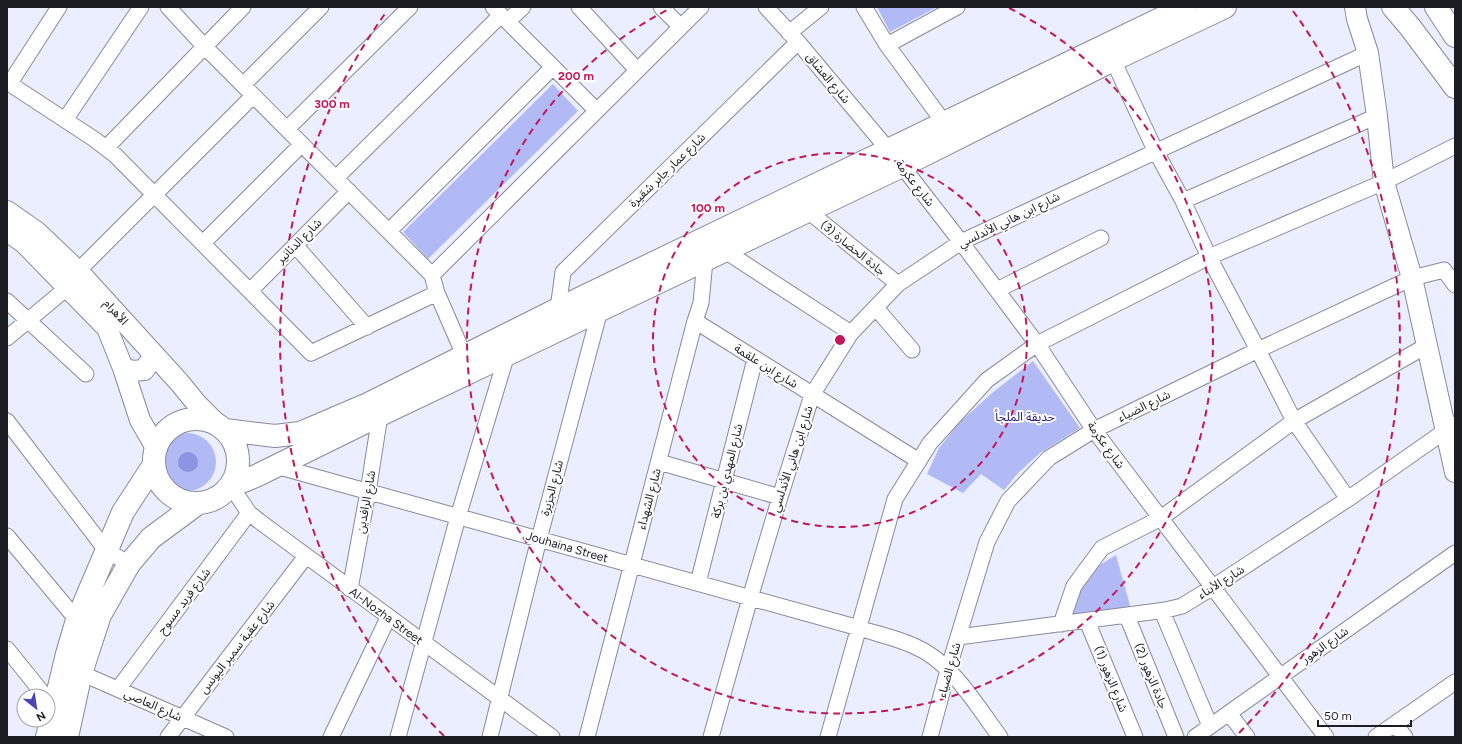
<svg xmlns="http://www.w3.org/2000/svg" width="1462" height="744" font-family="Figtree,'Noto Sans Arabic',sans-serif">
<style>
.green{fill:#b2baf6}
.water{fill:#8d94e2}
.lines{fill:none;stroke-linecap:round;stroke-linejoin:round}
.minor-casing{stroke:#888a99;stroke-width:17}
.major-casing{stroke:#888a99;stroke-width:22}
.highway-casing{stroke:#888a99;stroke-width:24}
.minor{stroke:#fff;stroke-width:15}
.major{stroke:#fff;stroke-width:20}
.highway{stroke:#fff;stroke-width:22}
.ring{fill:none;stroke:#c2185b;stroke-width:2;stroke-dasharray:7 5}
.labels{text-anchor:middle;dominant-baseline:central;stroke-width:4;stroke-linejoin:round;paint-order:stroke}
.street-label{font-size:12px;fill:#1c1d23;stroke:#fff}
.park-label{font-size:12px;fill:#21136e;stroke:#fff}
.centre{fill:#c2185b;stroke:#fff;stroke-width:2}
.ring-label{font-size:12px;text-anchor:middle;font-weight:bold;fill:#c2185b;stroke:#fff;stroke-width:4;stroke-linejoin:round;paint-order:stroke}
</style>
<rect width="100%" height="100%" fill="#ebeefe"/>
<path class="green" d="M877,7H937L890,32Z
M553,84L578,111L428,259L403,232Z
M1033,361L1080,428L1040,453L1018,473L1004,490L981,474L963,493L927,474L939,448L960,422L992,393Z
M158 462a29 29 0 1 1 58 0a29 29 0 1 1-58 0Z
M1116,555L1131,609L1071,615L1080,588L1095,568Z"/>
<path class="water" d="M178 462a10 10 0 1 1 20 0a10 10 0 1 1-20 0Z"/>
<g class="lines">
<g class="minor-casing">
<path id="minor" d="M168,7L204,46L432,275
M493,7L596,110
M579,7L637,70
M661,7L681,27
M766,7L798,42L902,166L961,242L1037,344L1094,430L1326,737
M864,7L887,45L945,124
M508,21L523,7
M789,33L821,7
M887,45L957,7
M1113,60L1155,150L1183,201L1209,257L1258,350L1294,421L1348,499
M7,82L94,139L115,155L311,353L437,293
M10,83L59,7
M243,85L321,7
M65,120L141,7
M287,129L410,7
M106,148L243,7
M336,178L501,15
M1183,201L1377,116
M808,211L898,284
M389,231L553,67
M203,243L302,144
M295,245L367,327
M725,251L851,333
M78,271L253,96
M997,290L1101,238
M250,291L349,191
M7,301L86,374
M876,308L912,350
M558,309L563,272L798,42
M695,321L919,461
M7,338L68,287
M464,355L437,293L432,275L701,7
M7,421L106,550L129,564
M659,462L780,497
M276,466L859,628C877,634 897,638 914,646C951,661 977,706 1000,737
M231,486L249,513L259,521L552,737
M7,536L77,620
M698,583L755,359
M350,589L368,492L380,415
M1162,611L1210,726
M1127,616L1176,737
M1087,621L1135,737
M1061,624L1074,586L1102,548L1161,518L1294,421L1426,346
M958,637L1166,610L1182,606L1213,587L1348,499L1455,424
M7,649L45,696
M81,673L226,737
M118,689L249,513
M1229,713L1247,737
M1395,724L1405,737
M168,737L306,556
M331,737L388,618
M398,737L458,517L507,354
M490,737L539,539L600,310
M587,737L695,321L701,303L705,260
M711,737L750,598L780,497L812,395L851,333L898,284L961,242L1368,53
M828,737L895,499L930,443L987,380L1037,344L1209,257L1384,182L1455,146
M930,737L948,670L987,542L1008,501L1049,458L1094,430L1258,350L1412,278L1444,270L1455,285
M1195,737L1455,553
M1376,737L1455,682"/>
</g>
<g class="major-casing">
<path id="major" d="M1355,7L1357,19L1368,53L1377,116L1384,182L1412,278L1455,472
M7,211L37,232L78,271L179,382L197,404L216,423
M7,231L24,243L107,328L123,368L140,420L155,446
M123,368L133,371L144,370L152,359L151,351"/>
</g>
<g class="highway-casing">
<path id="highway" d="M1393,7L1410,27L1455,87
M1436,7L1455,36
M154 461a42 42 0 1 1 84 0a42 42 0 1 1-84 0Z
M225,430L275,436L300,433L368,404L558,309L1185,7
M233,481H244L258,475L380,415L902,166L1113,60L1225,7
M47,737L67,654L77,620L123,512L153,466
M67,737L81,673L100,615L129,564L151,538L197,504"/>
</g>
<use href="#minor" class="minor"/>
<use href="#major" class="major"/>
<use href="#highway" class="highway"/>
</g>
<g class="ring">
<circle cx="840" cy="340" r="187"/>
<path d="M1009 8A373 373 0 1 1 671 8"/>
<path d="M444 736A560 560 0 0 1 387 11M1293 11A560 560 0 0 1 1236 736"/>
</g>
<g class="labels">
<g class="street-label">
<text transform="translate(828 78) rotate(50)">شارع العشاق</text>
<text transform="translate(667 170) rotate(-44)">شارع عمار جابر شقيرة</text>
<text transform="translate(915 183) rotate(52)">شارع عكرمة</text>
<text transform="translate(1009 220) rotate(-26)">شارع ابن هاني الأندلسي</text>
<text transform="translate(299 241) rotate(-45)">شارع الدنانير</text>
<text transform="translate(853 248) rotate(39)">جادة الحضارة (3)</text>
<text transform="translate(116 312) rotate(48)">الأهرام</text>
<text transform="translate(766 366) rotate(32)">شارع ابن علقمة</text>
<text transform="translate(1144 406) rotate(-26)">شارع الضياء</text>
<text transform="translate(1106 445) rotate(54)">شارع عكرمة</text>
<text transform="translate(792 459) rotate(-72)">شارع ابن هاني الأندلسي</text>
<text transform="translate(727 471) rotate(-76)">شارع المهدي بن بركة</text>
<text transform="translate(552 488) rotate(-75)">شارع الجزيرة</text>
<text transform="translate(649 499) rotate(-75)">شارع الشهداء</text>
<text transform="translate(366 502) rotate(-80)">شارع الرافدين</text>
<text transform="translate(567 547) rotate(16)">Jouhaina Street</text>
<text transform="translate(1221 582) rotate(-32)">شارع الأبناء</text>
<text transform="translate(184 601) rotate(-53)">شارع فريد مسوح</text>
<text transform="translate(386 616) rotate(36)">Al-Nozha Street</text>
<text transform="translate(1325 645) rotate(-35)">شارع الزهور</text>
<text transform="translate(237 647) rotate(-52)">شارع عقبة سمير اليونس</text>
<text transform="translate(949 670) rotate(-74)">شارع الضياء</text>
<text transform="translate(1151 676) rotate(68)">جادة الزهور (2)</text>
<text transform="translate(1111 679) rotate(68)">شارع الزهور (1)</text>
<text transform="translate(153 705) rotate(24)">شارع العاصي</text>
</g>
<g class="park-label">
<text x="1025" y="417">حديقة الملجأ</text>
</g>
</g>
<circle cx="840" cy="340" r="6" class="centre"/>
<g class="ring-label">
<text x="576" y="80">200 m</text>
<text x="332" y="108">300 m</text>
<text x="708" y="212">100 m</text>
</g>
<rect width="1462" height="744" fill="none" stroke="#1c1d23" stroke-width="16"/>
<g transform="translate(36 708) rotate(150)"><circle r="19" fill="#ffffff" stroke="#a4a5a7"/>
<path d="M0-3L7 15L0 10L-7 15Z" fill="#4843b9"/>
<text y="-6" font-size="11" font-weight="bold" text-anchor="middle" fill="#1c1d23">N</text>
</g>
<path d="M1318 720v6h93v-6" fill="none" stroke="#1c1d23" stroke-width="2"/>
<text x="1324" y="720" font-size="12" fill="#1c1d23" stroke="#ffffff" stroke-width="3" paint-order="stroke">50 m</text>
</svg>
